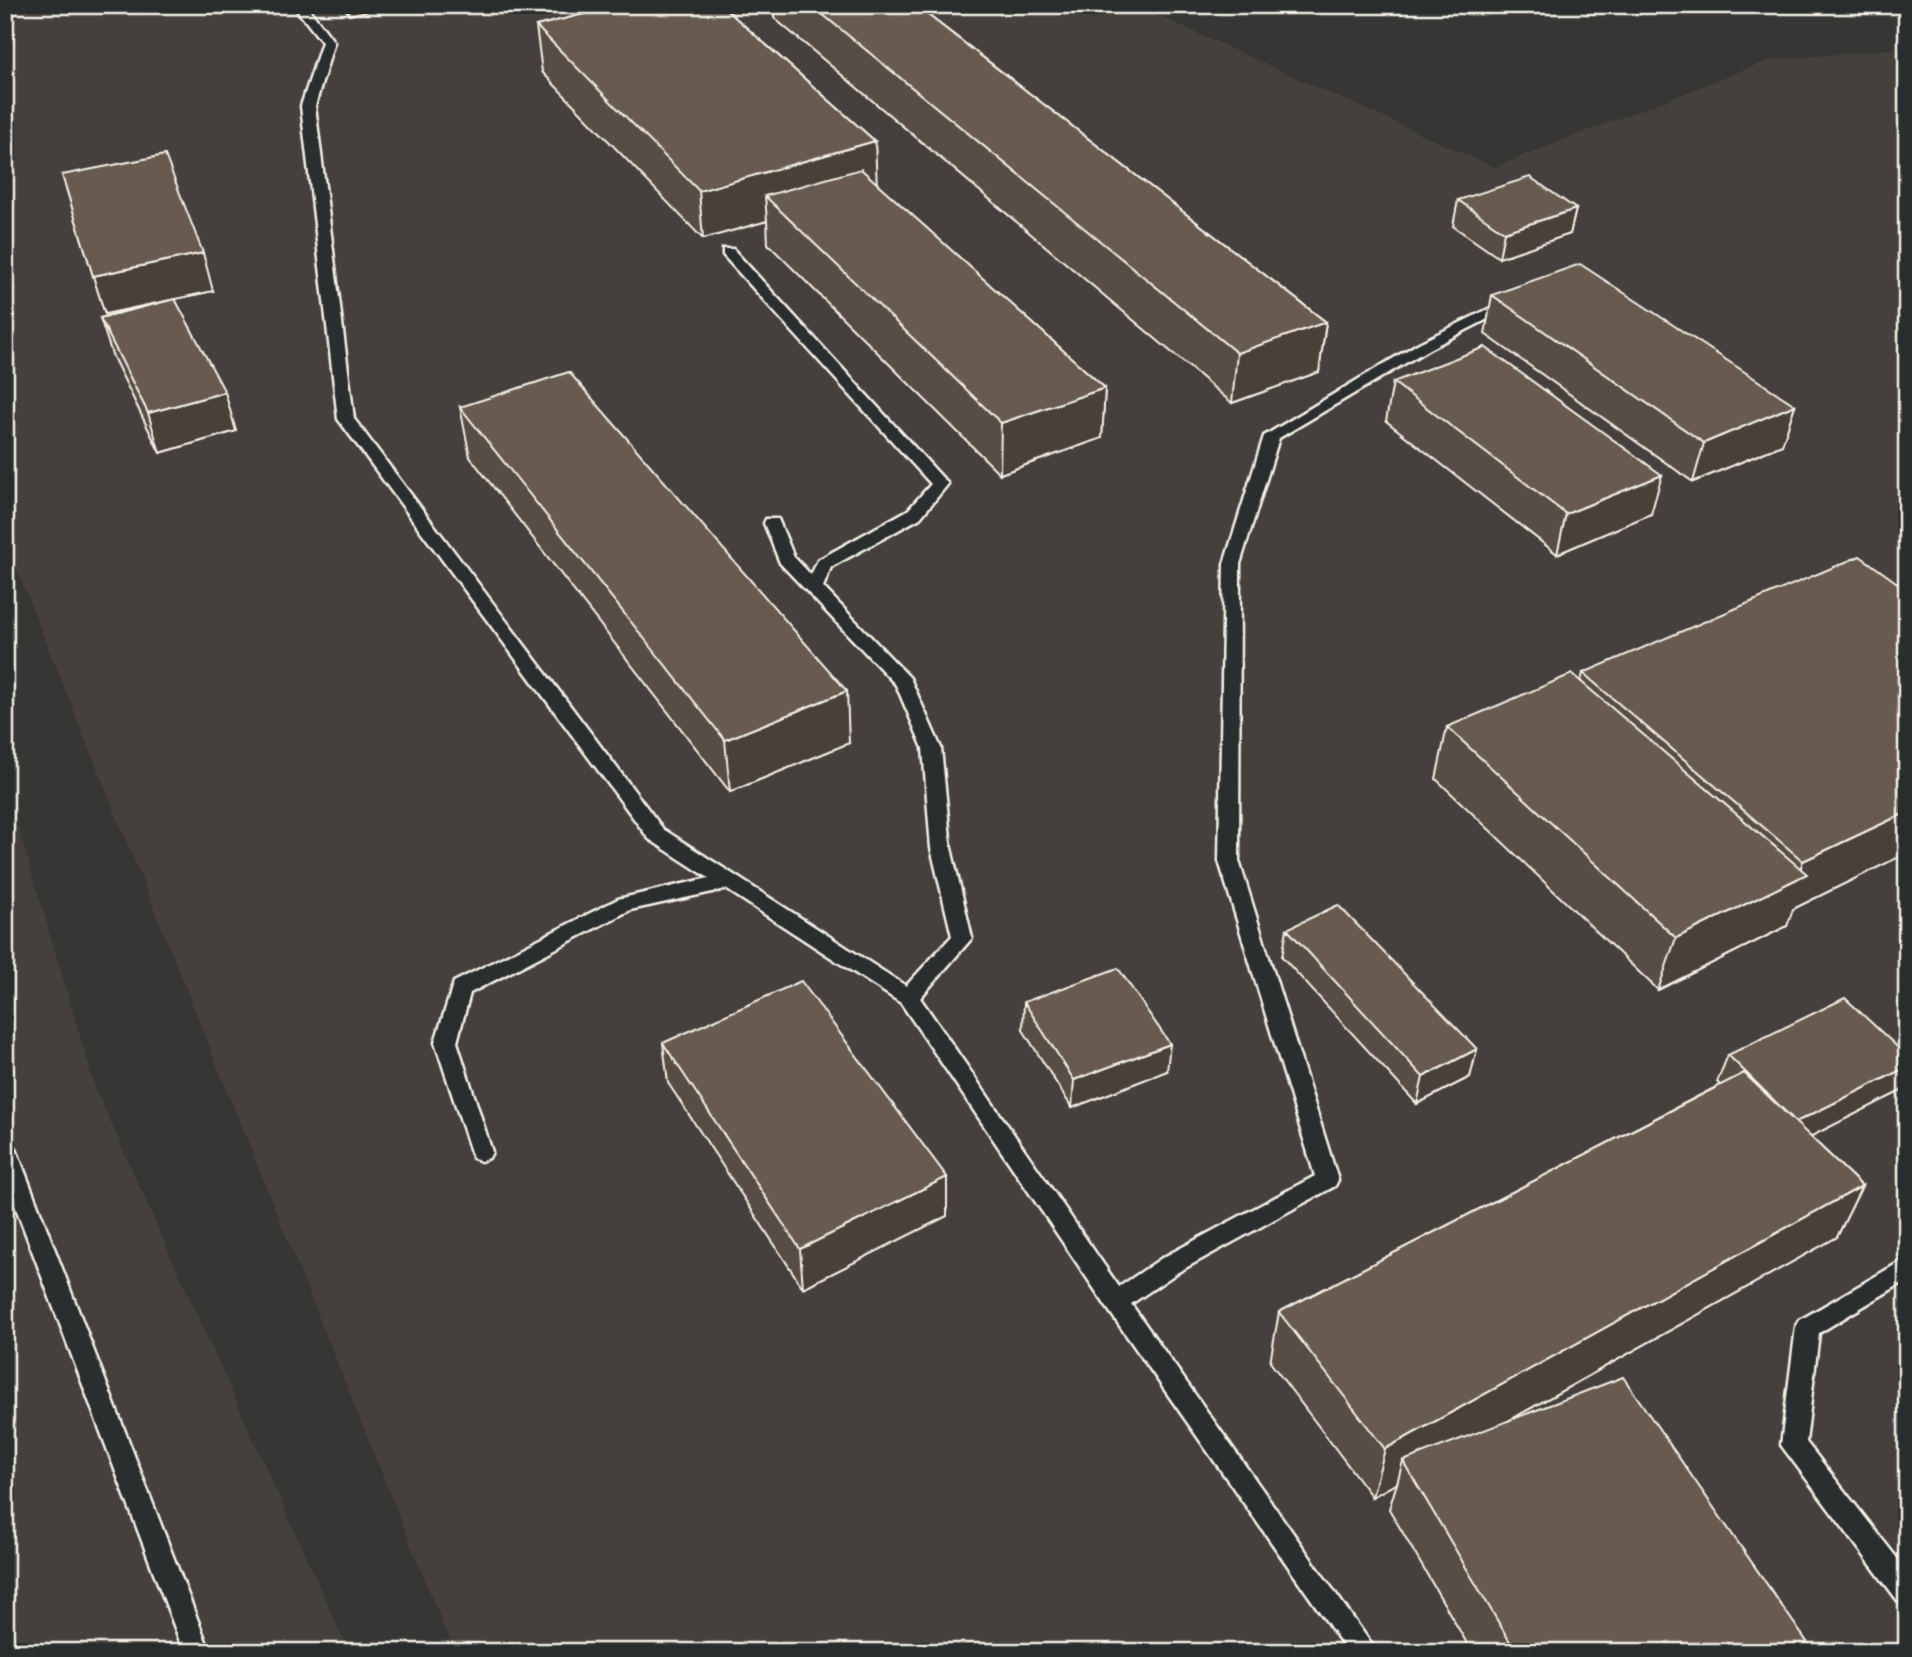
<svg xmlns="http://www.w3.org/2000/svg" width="1912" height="1657" font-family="'Playpen Sans',sans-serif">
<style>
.built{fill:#45413d}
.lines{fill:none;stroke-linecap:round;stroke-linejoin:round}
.service-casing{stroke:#f4f1e8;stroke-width:5}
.service{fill:#2a2d2e;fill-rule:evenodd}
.wall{fill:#594d45;stroke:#f4f1e8;stroke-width:2}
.shaded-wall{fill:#493f38;stroke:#f4f1e8;stroke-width:2}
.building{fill:#685a50;stroke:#f4f1e8;stroke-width:2}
</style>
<rect width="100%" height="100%" fill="#363635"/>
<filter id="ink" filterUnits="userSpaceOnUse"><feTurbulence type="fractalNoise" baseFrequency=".0143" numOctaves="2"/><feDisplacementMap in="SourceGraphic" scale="14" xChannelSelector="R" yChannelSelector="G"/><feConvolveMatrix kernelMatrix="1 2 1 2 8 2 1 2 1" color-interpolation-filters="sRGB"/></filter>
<g filter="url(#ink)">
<path class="built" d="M5,5H1134L1494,167L1769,60L1907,48V1652H454L17,570L5,522Z
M5,783L96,1090L349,1652H5Z"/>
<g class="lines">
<g class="service-casing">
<path id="service" d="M293,5H306L334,42L315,106L354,419L663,829L906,986L952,936L931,848L923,748L896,685L780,563L764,523L766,519H778L794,557L811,575L818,560L908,510L931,484L723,255V249H733L948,484L920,518L831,567L823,587L910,678L941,748L951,848L972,938L920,998L1119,1287L1162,1258L1315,1176L1219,861L1224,564L1264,436L1419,343L1507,300H1517L1519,303L1429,349L1279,438L1240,564L1239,861L1338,1180L1335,1186L1178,1272L1131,1304L1377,1652H1348L1108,1309L901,1003L726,889L630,910L470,993L457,1042L492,1152L489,1158L481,1161L473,1158L435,1042L454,982L618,899L709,878L649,839L338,419L301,106L322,42Z
M5,1140L13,1143L16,1149L210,1652H184L5,1179Z
M1907,1258V1280L1819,1333L1806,1442L1907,1571V1604L1898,1601L1781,1445L1796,1327L1800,1320Z"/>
</g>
<use href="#service" class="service"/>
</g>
<path class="wall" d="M343,5H395L349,15Z
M594,5H721L875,141L876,183L1105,388L1102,438L1000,474L768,244L767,221L703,239L542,72L536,26L600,10Z
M774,5H915L1326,322L1319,372L1232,403L774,18Z
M62,175L213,291L175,299L236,431L160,453L113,357L100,318L171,300L105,314Z
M1458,200L1576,209L1570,234L1499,258L1453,226Z
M1492,295L1795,405L1782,445L1693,482L1485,334Z
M1393,382L1651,514L1557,554L1386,421Z
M460,407L849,743L730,792L470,457Z
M1907,590V853L1793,909L1787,926L1658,990L1436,779L1447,727L1581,681L1583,673Z
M1287,929L1477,1049L1470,1077L1417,1104L1282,957Z
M1024,1002L1167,1071L1072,1108L1023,1030Z
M663,1043L947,1177V1216L803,1288L668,1083Z
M1907,1043V1080L1901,1091L1810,1136L1862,1186L1837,1237L1508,1421L1814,1652H1472L1389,1509L1397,1483L1372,1497L1270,1362L1279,1312L1720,1085L1717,1082L1728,1055L1902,1052Z"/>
<path class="shaded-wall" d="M347,5H395L349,15Z
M875,141L877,189L765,196L767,221L703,239L699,191Z
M1576,209L1570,234L1499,258L1504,232Z
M203,253L213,291L105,314L93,276Z
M1326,322L1319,372L1232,403L1237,353Z
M1105,388L1102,438L1000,474L1001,423Z
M225,392L236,431L160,453L148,413Z
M1795,405L1782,445L1693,482L1704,443Z
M1662,475L1651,514L1557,554L1566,514Z
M847,691L849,743L730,792L725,740Z
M1907,812V853L1793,909L1787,926L1658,990L1676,938L1797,879L1803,861Z
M1170,1044L1167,1071L1072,1108L1074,1080Z
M1477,1049L1470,1077L1417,1104L1423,1077Z
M1907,1067V1080L1901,1091L1784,1150L1796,1122Z
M947,1177V1216L803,1288L800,1249Z
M1862,1186L1837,1237L1411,1475L1403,1461L1397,1483L1372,1497L1385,1449Z"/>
<path class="building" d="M620,5H721L875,141L699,191L536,26Z
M811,5H915L1326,322L1237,353Z
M165,155L203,253L93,276L62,175Z
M861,169L1105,388L1001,423L765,196Z
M1530,177L1576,209L1504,232L1458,200Z
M1580,264L1795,405L1704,443L1492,295Z
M175,299L225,392L148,413L100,318Z
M1485,347L1662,475L1566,514L1393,382Z
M569,372L847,691L725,740L460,407Z
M1860,556L1907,590V812L1803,861L1583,673Z
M1572,674L1807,874L1676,938L1447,727Z
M1338,905L1477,1049L1423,1077L1287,929Z
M1118,968L1170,1044L1074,1080L1024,1002Z
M801,981L947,1177L800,1249L663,1043Z
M1845,998L1907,1056V1067L1796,1122L1728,1055Z
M1744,1073L1862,1186L1385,1449L1279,1312Z
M1623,1377L1814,1652H1516L1403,1461Z"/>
</g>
<rect width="1912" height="1657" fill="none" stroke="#2a2d2e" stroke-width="28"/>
<rect x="14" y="14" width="1884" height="1629" fill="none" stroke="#f4f1e8" stroke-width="2.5" filter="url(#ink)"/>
</svg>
